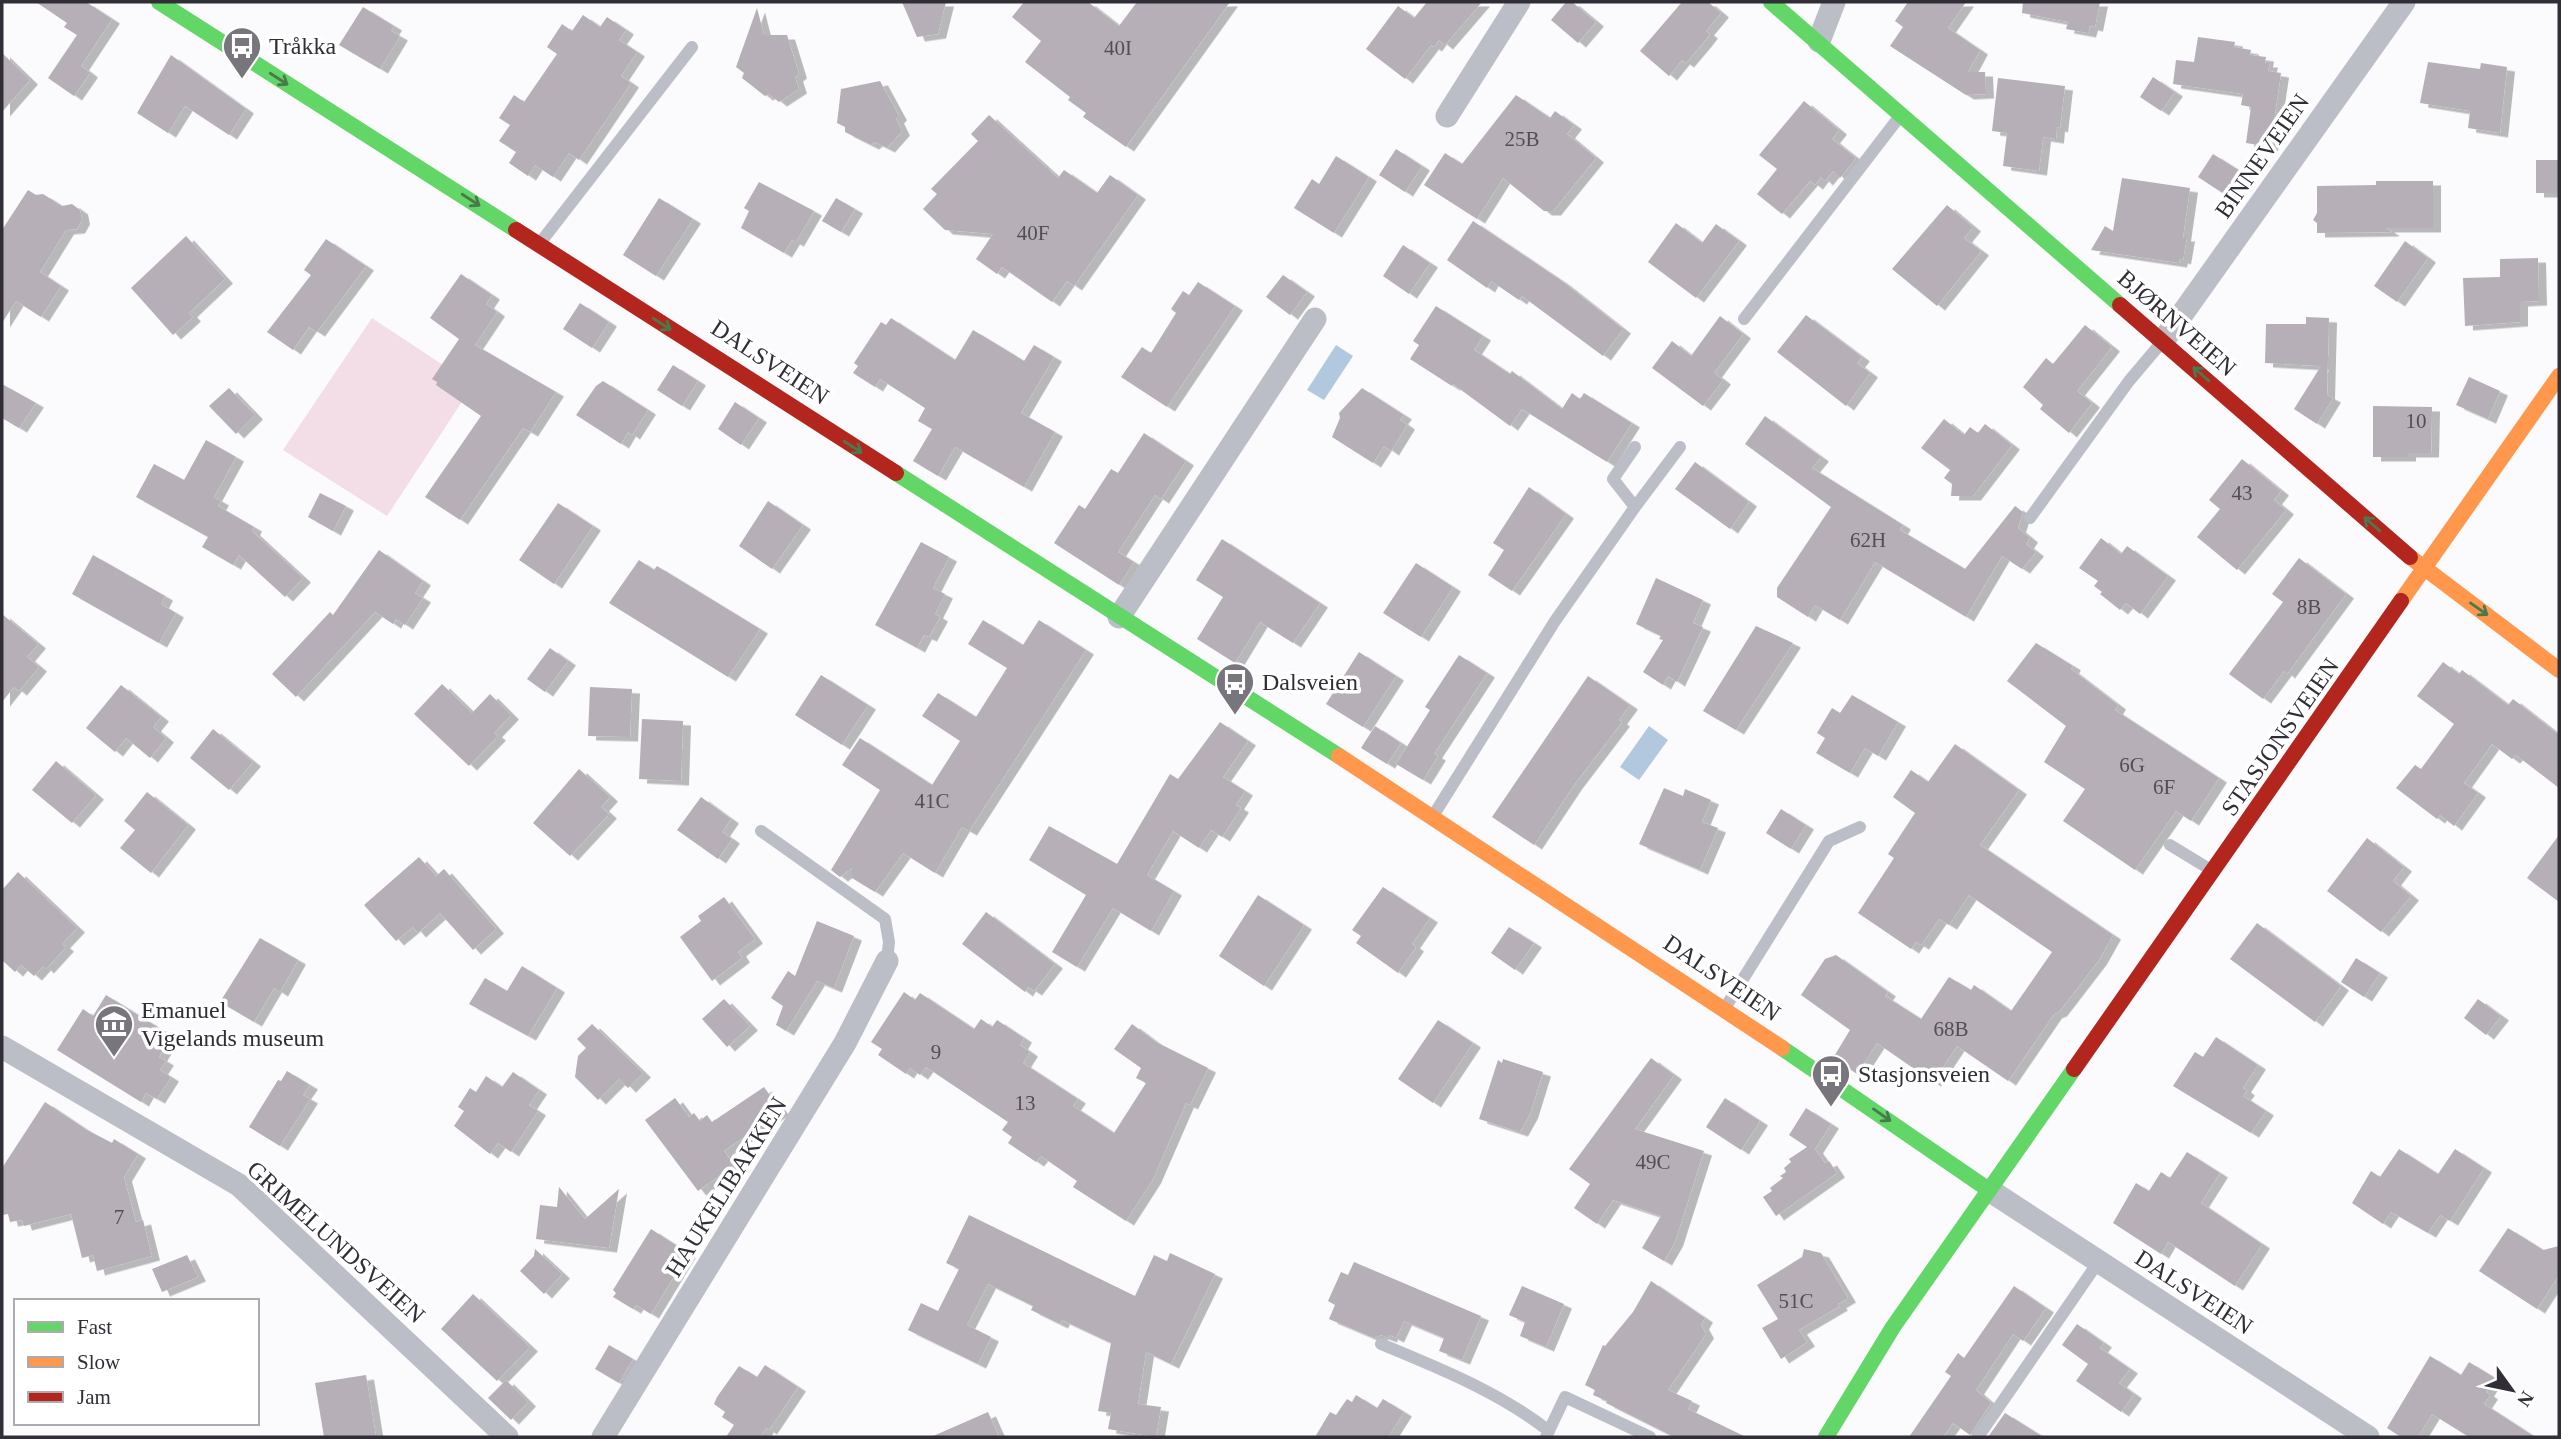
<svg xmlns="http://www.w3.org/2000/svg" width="2561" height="1439" font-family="Georgia,serif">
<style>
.green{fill:#f3dde6}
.water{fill:#b1c8df}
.building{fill:#b6afb7;filter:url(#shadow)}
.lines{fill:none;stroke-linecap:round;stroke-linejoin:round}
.lane{stroke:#bbbec7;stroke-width:12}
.street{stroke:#bbbec7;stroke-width:23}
.fast{stroke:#63d668;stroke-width:16}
.slow{stroke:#ff974d;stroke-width:16}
.jam{stroke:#b3261e;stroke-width:16}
.oneway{stroke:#487a4e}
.labels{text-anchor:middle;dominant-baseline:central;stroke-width:7;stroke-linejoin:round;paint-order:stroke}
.number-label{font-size:21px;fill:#524e58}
.poi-label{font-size:24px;fill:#312e38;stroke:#fff;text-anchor:start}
.street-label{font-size:24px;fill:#312e38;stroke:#fff}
</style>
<defs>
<filter id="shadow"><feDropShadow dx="8" dy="4.5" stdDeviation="0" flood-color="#0004"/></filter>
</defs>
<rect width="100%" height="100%" fill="#fbfafd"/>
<path class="green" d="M372,318L473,385L387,516L283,450Z"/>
<path class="water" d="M1336,345L1353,356L1324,400L1307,390Z
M1649,726L1668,740L1639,780L1620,767Z"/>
<path class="building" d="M36,2H86L112,19L81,66L90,73L74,96L48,78L77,35L64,27L67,23Z
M902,2H946L938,34L917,37Z
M1024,2H1088L1119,26L1137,2H1230L1126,147L1083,117L1086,113L1068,100L1070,97L1025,62L1041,41L1012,17Z
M1427,2H1482L1445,45L1439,40L1434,47L1431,45L1405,79L1366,49L1398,6L1414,18Z
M1566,2H1572L1596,22L1578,43L1551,20Z
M1682,2H1708L1721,13L1706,31L1710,34L1703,43L1686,63L1682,60L1669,76L1640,51Z
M1908,2H1966L1948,28L1980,50L1968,72H1985L1986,94L1966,95L1890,46L1903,27L1895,21Z
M2023,2H2100L2095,27L2090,26L2088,33L2066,29L2068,22L2022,13Z
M363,7L394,26L391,31L400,36L380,69L339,45Z
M757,8L764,35H787L799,74L795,77L799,89L779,102L769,94L765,96L742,78L744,73L736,67Z
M583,15L600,27L607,17L626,30L619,40L637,52L621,76L631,83L579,160L569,153L553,177L535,165L528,176L509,163L516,152L499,141L510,125L499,118L514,95L524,102L557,54L547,47L562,24L572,31Z
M2198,37L2235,42L2234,47L2251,50L2250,55L2266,57L2265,63H2270L2268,71L2281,73L2270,147L2246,143L2251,107L2241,105L2243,94L2173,84L2176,60L2194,62Z
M2,53L30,80L2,112Z
M171,55L246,109L229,135L185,106L168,133L137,113Z
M2428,62L2480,69L2481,63L2507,67L2500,133L2468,128L2470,111L2420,103Z
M2153,77L2175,92L2161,111L2140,97Z
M1998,78L2065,86L2060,128L2057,127L2056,139L2043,137L2039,171L2003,166L2007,133L1992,131Z
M880,81L899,116L896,119L902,131L887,148L875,142L871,145L845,132V127L837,123L841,89Z
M1516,95L1550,118L1555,111L1574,125L1567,134L1596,158L1553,211H1544L1503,178L1477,219L1424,185L1445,153L1462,164Z
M1804,101L1839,130L1832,139L1856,158L1840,178L1833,171L1825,181L1821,177L1815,185L1810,181L1782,214L1757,194L1777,169L1759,155Z
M989,115L1058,178L1064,170L1097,193L1110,175L1138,195L1074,286L1067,281L1052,302L1002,267L997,274L976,259L993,234L945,230L923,209L937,194L931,189L978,141L971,134Z
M1396,149L1422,166L1405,192L1379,175Z
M2213,154L2240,171L2224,194L2198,177Z
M1336,156L1369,177L1334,233L1294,208L1312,179L1319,184Z
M2536,160H2559V193H2536Z
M2122,178L2190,188L2183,237H2187L2183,260L2180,259L2179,263L2091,250L2105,226L2113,231Z
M2376,181H2433V228H2386L2392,232L2317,233V223L2313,220L2317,213V186L2376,185Z
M759,182L814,211L796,242L792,240L784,253L741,228L749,211L744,208Z
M28,190L36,195L43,194L62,206L72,204L80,210L82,220L77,229L66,230L40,272L61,286L41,317L16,301L2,323V230Z
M659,198L693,219L656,276L623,255Z
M836,198L855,209L841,232L822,221Z
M1947,205L1973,227L1964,238L1981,251L1937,306L1892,269Z
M1473,221L1562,281L1623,329L1603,356L1522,296L1519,300L1491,281L1487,288L1447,260Z
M1676,223L1702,243L1716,224L1739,241L1696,298L1648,262Z
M186,236L225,279L189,313L193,317L173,335L131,288Z
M326,239L366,266L317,332L309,327L293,350L267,332L311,275L304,270Z
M2405,241L2428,258L2397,302L2374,286Z
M1403,245L1430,263L1409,294L1383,276Z
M2538,258L2539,301L2520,302V322L2465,326L2463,278L2500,277V259Z
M461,274L492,295L486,304L497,312L475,345L556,392L530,432L523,428L460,520L425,497L481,416L436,385L437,382L432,379L459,339L430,318Z
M1283,275L1307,292L1290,315L1266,297Z
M1198,282L1235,306L1167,407L1121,377L1142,347L1151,353L1176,313L1171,309L1183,291L1189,295Z
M580,303L609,322L592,348L563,329Z
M1436,306L1483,336L1474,350L1510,374L1512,371L1562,409L1572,393L1580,399L1584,393L1632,423L1607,462L1522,409L1510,426L1453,384L1452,386L1410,359L1419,345L1413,341Z
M1806,315L1862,357L1857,363L1870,373L1846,406L1777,352Z
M1720,316L1743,334L1714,373L1723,380L1703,406L1652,368L1672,341L1691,356Z
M2306,317L2329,318L2327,395L2333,398L2317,424L2294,409L2321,366L2265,363L2266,324H2306Z
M891,318L955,360L973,330L1024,361L1034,345L1054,357L1021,413L1055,432L1024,487L955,447L938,476L913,461L932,429L918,421L925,408L880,379L875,387L853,373L858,366L854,363L881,322L886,325Z
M2085,325L2112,347L2077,391L2092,403L2069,433L2040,409L2043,405L2023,387L2046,358L2053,364Z
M673,365L698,381L682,406L657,390Z
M2469,377L2500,391L2488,419L2456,405Z
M603,381L648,410L632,435L628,432L621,444L576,415L596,386Z
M2,384L36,403L19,428L2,418Z
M229,388L255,415L236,434L209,406Z
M1362,388L1404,415L1400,420L1407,425L1391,451L1384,446L1373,463L1332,437L1340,418L1339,413Z
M735,402L759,418L741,445L718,429Z
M2373,406L2432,407L2431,453H2408V457H2373Z
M1765,416L1821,457L1812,468L1903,525L1900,530L1965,569L2015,506L2023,512L2018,528L2030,538L2026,544L2036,552L2022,569L2002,556L1966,617L1875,562L1840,620L1815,605L1808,617L1777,597V588L1831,507L1745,444Z
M1944,419L1964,435L1970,427L1978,433L1985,424L2012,445L1973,496H1951L1952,484L1944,478L1950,470L1921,448Z
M1144,433L1186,461L1161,499L1155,495L1118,552L1134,562L1119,585L1054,543L1079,505L1085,509L1111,469L1118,473Z
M206,440L236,457L214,497L221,501L218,506L254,527L252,531L303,578L285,597L239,555L233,565L202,547L208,537L136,497L154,464L184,480Z
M2242,459L2281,491L2274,500L2286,510L2237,570L2197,537L2220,509L2209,500Z
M1695,462L1749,502L1730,529L1675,489Z
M1529,487L1566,514L1512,591L1488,575L1504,550L1493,543Z
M320,493L346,506L333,531L308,517Z
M768,501L803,525L772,569L739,546Z
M558,503L593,526L554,584L519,560Z
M2101,538L2121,554L2127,546L2168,576L2140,614L2126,603L2120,610L2100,594L2102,592L2094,586L2098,581L2079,568Z
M1222,539L1320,603L1293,643L1260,622L1235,663L1197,639L1223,597L1196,580Z
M921,542L949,557L933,588L945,594L935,614L940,617L929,637L924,635L917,648L875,625Z
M379,550L423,581L415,593L423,598L405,625L396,619L393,624L375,612L296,697L272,674L330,612L333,615Z
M93,555L165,596L161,604L176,613L159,643L72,594Z
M2299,558L2346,594L2287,674L2284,671L2263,699L2229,674L2283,602L2272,594Z
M639,560L654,570L657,566L760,629L728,677L609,603Z
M1416,563L1453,587L1421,637L1383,613Z
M1656,578L1703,600L1693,623L1703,627L1677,682L1668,676L1663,685L1643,672L1663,640L1659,639L1661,636L1636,624Z
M2,614L38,644L27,657L39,667L19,691L14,687L2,702Z
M983,620L1023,645L1039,620L1086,650L969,831L962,827L935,873L903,853L875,892L852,878V868L840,877L831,870L880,790L842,765L860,738L932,785L960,741L922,716L938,693L976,717L1007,668L968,644Z
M1756,626L1793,643L1736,730L1703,711Z
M2036,643L2073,666L2071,669L2118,705L2115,710L2219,778L2191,821L2176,811L2135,870L2063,821L2085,789L2044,762L2066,726L2007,681Z
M550,648L568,661L545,692L527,679Z
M1359,652L1396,676L1363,727L1326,704Z
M1459,655L1487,673L1434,754L1438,756L1423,780L1396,764L1430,710L1425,707Z
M2443,662L2459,674L2462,670L2508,705L2513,699L2559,735V788L2516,755L2512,759L2492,744L2464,783L2478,793L2454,826L2440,815L2437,819L2396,788L2415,765L2421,769L2454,724L2417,696Z
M821,675L868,705L842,745L795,715Z
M1588,676L1630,705L1619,720L1622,722L1574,785L1534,845L1492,817Z
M442,684L472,713L490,694L511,715L494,733L498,736L469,766L414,714Z
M121,685L161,717L153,727L166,738L150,758L126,738L115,752L86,728Z
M590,687L632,689L630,737L588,736Z
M1852,695L1898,722L1878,756L1865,748L1850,773L1816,753L1825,738L1817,733L1832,708L1840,713Z
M642,719L683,721L681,781L639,779Z
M1220,722L1248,741L1223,777L1245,791L1236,805L1241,808L1222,837L1211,830L1199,848L1173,831L1147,875L1174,891L1151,931L1113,908L1077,967L1052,952L1086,895L1029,860L1049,826L1117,864L1170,774L1178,779Z
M1375,726L1401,743L1387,764L1361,748Z
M213,729L253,762L229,790L190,758Z
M1955,744L2019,790L1980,845L2113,935L2099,960L2059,1012L2054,1014L2008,1081L1957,1046L1933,1082L1877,1043L1857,1074L1833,1058L1850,1030L1801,995L1825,959L1836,955L1888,992L1885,996L1921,1019L1949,977L1971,990L1974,985L2011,1011L2052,952L1969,895L1949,925L1939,919L1921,945L1916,942L1911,949L1858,913L1894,858L1888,854L1915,813L1893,797L1911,770L1928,782Z
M56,761L96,795L72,823L32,790Z
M579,769L610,797L601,807L609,814L570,856L533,823Z
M1664,788L1683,796L1685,789L1711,800L1702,822L1718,828L1700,870L1639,844Z
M147,792L188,825L151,873L120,848L135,830L124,821Z
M701,797L731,819L722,832L732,839L718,859L677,830Z
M1781,809L1806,825L1791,849L1766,833Z
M2559,835V902L2527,878Z
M2367,838L2404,867L2393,881L2411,896L2381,932L2327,891Z
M419,857L436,876L444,869L496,929L473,950L440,913L418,933L413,927L396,941L364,905Z
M18,872L77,928L62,944L66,947L46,969L43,966L34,976L21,965L15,972L2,960V890Z
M1383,887L1430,918L1412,944L1416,947L1398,973L1356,943L1361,936L1352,930Z
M1258,895L1304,925L1264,986L1219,956Z
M724,897L755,939L738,952L742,958L712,981L680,937L701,921L698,916Z
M986,912L1055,964L1034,991L1028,987L1025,992L962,944Z
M817,921L854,936L834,988L817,981L786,1031L776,1025L783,1006L771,998L788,971L795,976Z
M2257,923L2341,986L2315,1022L2230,959Z
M1509,927L1534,943L1515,970L1491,953Z
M260,938L298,960L280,992L274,988L254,1022L220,1002Z
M2356,958L2380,973L2364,997L2341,982Z
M522,966L557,988L528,1036L469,1004L485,978L507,991Z
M904,992L915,1000L920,993L974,1029L981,1019L992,1027L997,1020L1024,1038L1020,1045L1030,1052L1023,1063L1078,1099L1073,1106L1114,1133L1146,1083L1136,1078L1141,1068L1114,1049L1132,1024L1156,1042L1208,1068L1190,1105L1186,1103L1153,1179L1126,1221L1073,1187L1077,1181L1041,1156L1036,1162L1008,1143L1012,1137L1002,1130L1008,1122L926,1067L920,1075L910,1068L906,1074L878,1055L882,1049L871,1042Z
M106,995L172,1036L159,1057L166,1061L160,1070L171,1077L157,1099L146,1093L141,1102L57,1050L83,1009L93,1016Z
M724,999L750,1026L727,1047L702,1019Z
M2478,999L2501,1016L2486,1035L2464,1018Z
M1438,1020L1473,1043L1433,1103L1398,1079Z
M592,1024L643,1073L628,1088L619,1079L598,1100L575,1077L578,1056L586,1048L577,1039Z
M2216,1037L2258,1065L2243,1088L2247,1091L2243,1096L2266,1111L2251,1133L2173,1086L2195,1052L2203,1057Z
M1651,1058L1674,1075L1635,1129L1704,1151L1675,1242L1664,1261L1642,1248L1661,1216L1613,1200L1597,1224L1574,1208L1590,1184L1569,1169Z
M1503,1059L1543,1072L1530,1114L1520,1132L1479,1119L1498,1060L1502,1063Z
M287,1071L310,1085L303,1095L310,1099L280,1146L249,1127L278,1080L281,1081Z
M513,1072L539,1090L529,1105L538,1111L511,1152L498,1143L490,1154L454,1126L464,1111L458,1107L470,1088L476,1092L486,1076L502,1087Z
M764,1087L781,1111L724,1151L734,1165L698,1191L645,1120L675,1098L689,1117L694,1113L700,1121L707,1115L712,1122Z
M1725,1098L1760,1121L1741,1150L1706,1127Z
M45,1102L87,1130L112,1143L114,1139L138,1154L124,1177L136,1222L143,1220L152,1256L97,1271L93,1255L82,1258L71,1214L24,1226L22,1220L10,1222L8,1214L2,1215V1168Z
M1806,1108L1831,1124L1815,1149L1825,1163L1829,1161L1837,1173L1776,1216L1763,1197L1772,1191L1770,1188L1783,1178L1780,1176L1786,1172L1784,1168L1791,1162L1789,1159L1807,1147L1789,1135Z
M2399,1149L2438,1174L2455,1149L2484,1168L2450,1221L2440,1215L2428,1233L2391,1212L2383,1224L2352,1203L2371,1171L2380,1177Z
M2187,1152L2220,1173L2201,1203L2262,1244L2235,1286L2168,1242L2161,1254L2113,1223L2136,1183L2149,1191L2161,1172L2170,1178Z
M559,1187L585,1219L619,1189L609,1248L536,1239L540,1205L557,1207Z
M969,1215L1135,1296L1154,1255L1167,1261L1170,1253L1215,1274L1171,1364L1146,1352L1138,1404L1161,1407L1156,1437L1108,1429L1111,1413L1098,1411L1111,1343L1062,1320L1060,1324L1031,1310L1033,1306L988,1284L967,1325L991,1337L978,1364L908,1330L921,1303L938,1311L959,1269L946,1263Z
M2508,1228L2543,1250L2559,1246V1275L2537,1309L2479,1271Z
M651,1229L688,1253L651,1314L636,1305L633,1309L613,1297L616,1293L613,1290Z
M535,1249L562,1274L544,1294L520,1271L534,1256Z
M1804,1249L1821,1253L1848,1298L1838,1304L1840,1306L1799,1330L1807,1342L1781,1359L1762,1328L1778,1319L1757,1285L1802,1257Z
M187,1255L198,1277L162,1292L152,1269Z
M1354,1262L1481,1316L1462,1360L1439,1351L1444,1338L1404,1321L1396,1338L1390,1335L1389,1338L1381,1335L1374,1338L1329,1319L1335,1305L1328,1301L1341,1272L1348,1275Z
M1651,1281L1705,1318L1701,1325L1706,1334L1668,1390L1692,1401L1688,1409L1746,1437H1674L1606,1403L1607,1401L1593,1395L1595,1390L1585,1385L1603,1345L1605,1346L1633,1312Z
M1522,1286L1564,1304L1546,1347L1520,1336L1525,1322L1509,1315Z
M2014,1286L2046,1308L2023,1341L2013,1334L1976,1390L1991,1403L1970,1435L1953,1423L1943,1437H1909L1951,1376L1945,1372L1958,1353L1964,1358Z
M473,1294L530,1347L497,1381L441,1329Z
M2077,1324L2104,1343L2100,1348L2130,1369L2119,1383L2134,1394L2121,1412L2076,1381L2088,1364L2062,1345Z
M609,1345L633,1359L619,1383L595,1369Z
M2430,1356L2461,1375L2469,1362L2495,1378L2486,1392L2490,1395L2484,1404L2535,1437H2469L2432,1414L2418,1437H2401L2387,1428Z
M765,1365L798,1387L769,1430L766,1428L760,1437H726L734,1425L722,1417L725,1412L714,1404L717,1397L739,1366L757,1377Z
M366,1375L376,1437H324L315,1383Z
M506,1380L528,1402L511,1420L488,1398Z
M1356,1395L1377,1408L1383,1399L1404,1412L1388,1437H1315L1330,1412L1336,1415L1347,1399L1352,1402Z
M988,1412L999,1437H931Z
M2005,1413L2043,1437H1988Z"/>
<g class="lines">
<path class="lane" d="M540,243L692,47
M1744,319L1900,116
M1635,507L1680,447
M2030,518L2129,381L2162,342
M1433,816L1555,621L1635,507L1613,479L1635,447
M761,831L885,919L889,942L887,961
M2170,845L2211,870
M1725,1008L1829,841L1860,827
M1381,1344C1439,1368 1499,1392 1549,1431
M1546,1437L1565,1397L1650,1437
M1978,1437L2099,1261"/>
<path class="street" d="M1819,41L1834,2
M1447,116L1519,2
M2163,341L2404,2
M1119,617L1315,319
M2,1047L239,1185L507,1437
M1989,1190L2368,1437
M603,1437L845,1043L887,961"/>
<path class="fast" d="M159,2L516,230
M1771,2L2120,305
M896,473L1339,756
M1782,1048L1989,1190
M1826,1437L1893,1327L2074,1069"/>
<path class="slow" d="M2410,557L2559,670
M2401,601L2559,376
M1339,756L1782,1048"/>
<path class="jam" d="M516,230L896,473
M2120,305L2410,557
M2074,1069L2401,601"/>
</g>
<defs><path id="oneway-shaft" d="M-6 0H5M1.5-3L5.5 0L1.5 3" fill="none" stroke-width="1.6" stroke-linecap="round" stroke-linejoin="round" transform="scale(1.75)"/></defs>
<g class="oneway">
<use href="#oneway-shaft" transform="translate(279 79) rotate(33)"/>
<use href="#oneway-shaft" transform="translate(471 200) rotate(33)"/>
<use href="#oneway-shaft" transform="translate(662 324) rotate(33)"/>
<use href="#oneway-shaft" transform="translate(2201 374) rotate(-139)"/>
<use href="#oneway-shaft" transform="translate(853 447) rotate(33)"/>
<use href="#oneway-shaft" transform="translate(2372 524) rotate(-139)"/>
<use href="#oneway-shaft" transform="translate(2479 609) rotate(35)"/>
<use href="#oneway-shaft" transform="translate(1882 1115) rotate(35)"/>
</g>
<defs>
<g id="bus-pin" transform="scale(2.0125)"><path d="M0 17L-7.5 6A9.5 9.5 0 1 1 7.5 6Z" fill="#78757d" stroke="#fff"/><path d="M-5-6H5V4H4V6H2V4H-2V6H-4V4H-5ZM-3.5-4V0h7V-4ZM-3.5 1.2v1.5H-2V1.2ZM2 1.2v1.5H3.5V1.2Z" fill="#fff"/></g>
<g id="museum-pin" transform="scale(2.0125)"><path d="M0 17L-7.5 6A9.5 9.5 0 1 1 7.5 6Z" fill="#78757d" stroke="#fff"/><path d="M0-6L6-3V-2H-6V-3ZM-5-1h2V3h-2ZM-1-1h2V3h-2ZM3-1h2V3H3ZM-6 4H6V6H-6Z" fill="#fff"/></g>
</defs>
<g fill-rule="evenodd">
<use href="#bus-pin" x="242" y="46"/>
<use href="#bus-pin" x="1235" y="682"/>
<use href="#museum-pin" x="114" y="1024"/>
<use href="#bus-pin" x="1831" y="1074"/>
</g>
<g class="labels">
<g class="number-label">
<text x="1118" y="48">40I</text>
<text x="1522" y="139">25B</text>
<text x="1033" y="233">40F</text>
<text x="2416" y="421">10</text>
<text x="2242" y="493">43</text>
<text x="1868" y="540">62H</text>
<text x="2309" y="607">8B</text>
<text x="2132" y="765">6G</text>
<text x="2164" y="787">6F</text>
<text x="932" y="801">41C</text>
<text x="1951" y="1029">68B</text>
<text x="936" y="1052">9</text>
<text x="1025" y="1103">13</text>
<text x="1653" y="1162">49C</text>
<text x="119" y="1217">7</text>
<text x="1796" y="1301">51C</text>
</g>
<g class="poi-label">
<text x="269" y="46">Tråkka</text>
<text x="1262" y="682">Dalsveien</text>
<text x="141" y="1010">Emanuel<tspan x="141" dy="28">Vigelands museum</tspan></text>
<text x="1858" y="1074">Stasjonsveien</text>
</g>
<g class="street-label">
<text transform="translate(2262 156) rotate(-55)">BINNEVEIEN</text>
<text transform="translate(2177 323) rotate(41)">BJØRNVEIEN</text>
<text transform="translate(770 362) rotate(33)">DALSVEIEN</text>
<text transform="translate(2280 737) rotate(-55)">STASJONSVEIEN</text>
<text transform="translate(1722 978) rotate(34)">DALSVEIEN</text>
<text transform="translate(726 1187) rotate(-58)">HAUKELIBAKKEN</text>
<text transform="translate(336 1242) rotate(42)">GRIMELUNDSVEIEN</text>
<text transform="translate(2194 1292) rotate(33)">DALSVEIEN</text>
</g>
</g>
<rect width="2561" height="1439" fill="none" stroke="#312e38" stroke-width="7"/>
<rect x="14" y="1299" width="245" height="126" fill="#ffffff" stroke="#adabaf" stroke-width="2"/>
<rect x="28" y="1322" width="35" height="10" fill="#63d668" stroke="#adabaf" stroke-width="2"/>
<text x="77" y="1334" font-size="21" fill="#312e38">Fast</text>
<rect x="28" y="1357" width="35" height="10" fill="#ff974d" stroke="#adabaf" stroke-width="2"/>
<text x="77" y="1369" font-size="21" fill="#312e38">Slow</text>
<rect x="28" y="1392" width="35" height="10" fill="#b3261e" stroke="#adabaf" stroke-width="2"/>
<text x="77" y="1404" font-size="21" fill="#312e38">Jam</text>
<g transform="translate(2512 1390) rotate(123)" stroke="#ffffff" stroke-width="5" paint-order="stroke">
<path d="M0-5L12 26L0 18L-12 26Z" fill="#312e38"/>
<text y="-10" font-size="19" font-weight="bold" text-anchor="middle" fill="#312e38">N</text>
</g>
</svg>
